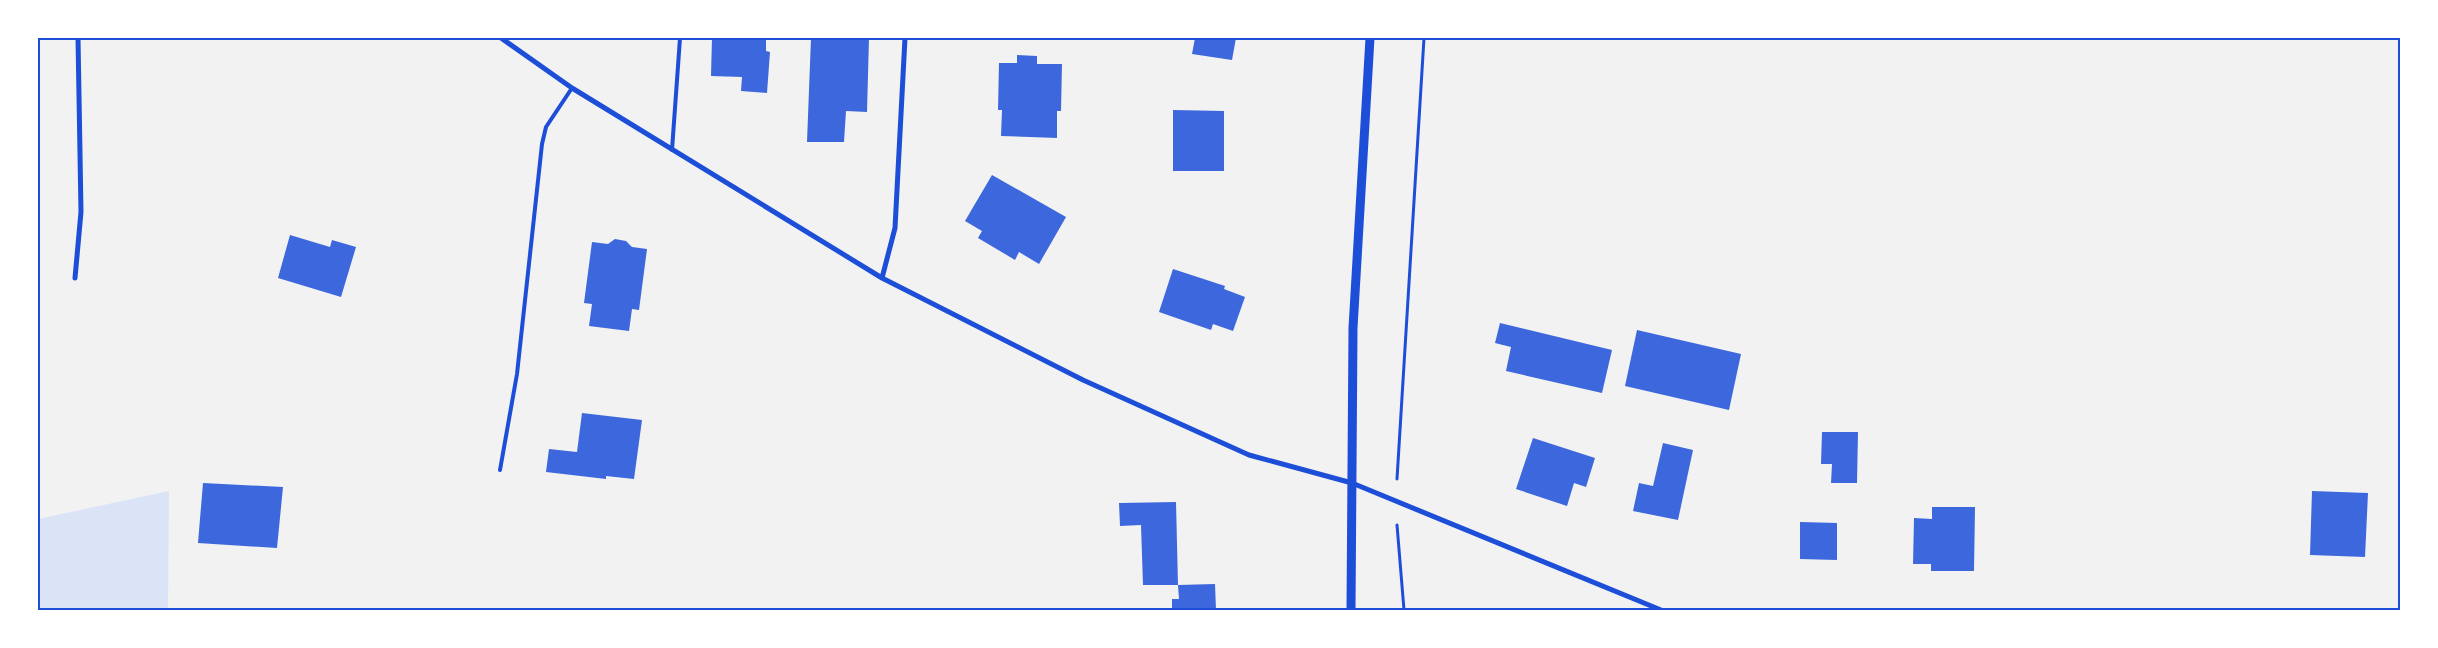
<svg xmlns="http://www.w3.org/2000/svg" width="2438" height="648" font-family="Rubik,sans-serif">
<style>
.green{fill:#dbe4f7}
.building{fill:#3d67dc}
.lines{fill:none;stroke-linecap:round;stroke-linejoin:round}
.path{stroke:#1d4ed8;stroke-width:3}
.service{stroke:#1d4ed8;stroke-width:4}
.minor{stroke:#1d4ed8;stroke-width:5}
.tertiary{stroke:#1d4ed8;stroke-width:9}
.neatline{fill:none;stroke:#1d4ed8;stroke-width:2}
</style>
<rect width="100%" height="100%" fill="#f2f2f2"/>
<path class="green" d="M169,491L168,610H38V519Z"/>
<path class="building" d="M712,38H766V51L770,52L767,93L741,91L742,77L711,76Z
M811,38H869L867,112L846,111L844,142H807Z
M1195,38H1236L1232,60L1192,54Z
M1017,55L1037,56V64H1062L1061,111H1057V138L1001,136L1002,110H998L999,63H1017Z
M1173,110L1224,111V171H1173Z
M992,175L1066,217L1039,264L1019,252L1015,260L1005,254L978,238L982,231L965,221Z
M290,235L330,247L332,240L356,247L341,297L278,278Z
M615,239L626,241L632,247L647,249L639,310L632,309L629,331L589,326L592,304L584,303L592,242L608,244Z
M1173,269L1225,286L1224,289L1245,297L1233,331L1213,324L1211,330L1159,312Z
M1500,323L1612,350L1602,393L1506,371L1511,347L1495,343Z
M1637,330L1741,354L1729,410L1625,386Z
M582,413L642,420L634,479L606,476V479L546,472L549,449L577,452Z
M1822,432H1858L1857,483H1831L1832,464H1821Z
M1533,438L1595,458L1586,487L1574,483L1567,506L1516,489Z
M1663,443L1693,450L1678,520L1633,511L1639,483L1653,486Z
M203,483L283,487L277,548L198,543Z
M2312,491L2368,493L2365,557L2310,555Z
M1176,502L1178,585H1143L1141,525L1120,526L1119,503Z
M1932,507H1975L1974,571H1931V564H1913L1914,518L1932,519Z
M1800,522L1837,523V560L1800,559Z
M1215,584L1216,610H1172V599H1179L1178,585Z"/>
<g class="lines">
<path class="path" d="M1397,479L1424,38
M1397,525L1404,610"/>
<path class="service" d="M672,150L680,38
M500,470L517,374L542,144L546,127L572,88"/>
<path class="minor" d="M501,38L572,88L882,278L1083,380L1249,455L1352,483L1661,610
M75,278L81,212L78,38
M882,278L895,228L905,38"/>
<path class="tertiary" d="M1351,610L1353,328L1370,38"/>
</g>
<rect width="2438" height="648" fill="none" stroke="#ffffff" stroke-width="78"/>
<rect x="39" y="39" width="2360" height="570" class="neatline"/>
</svg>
